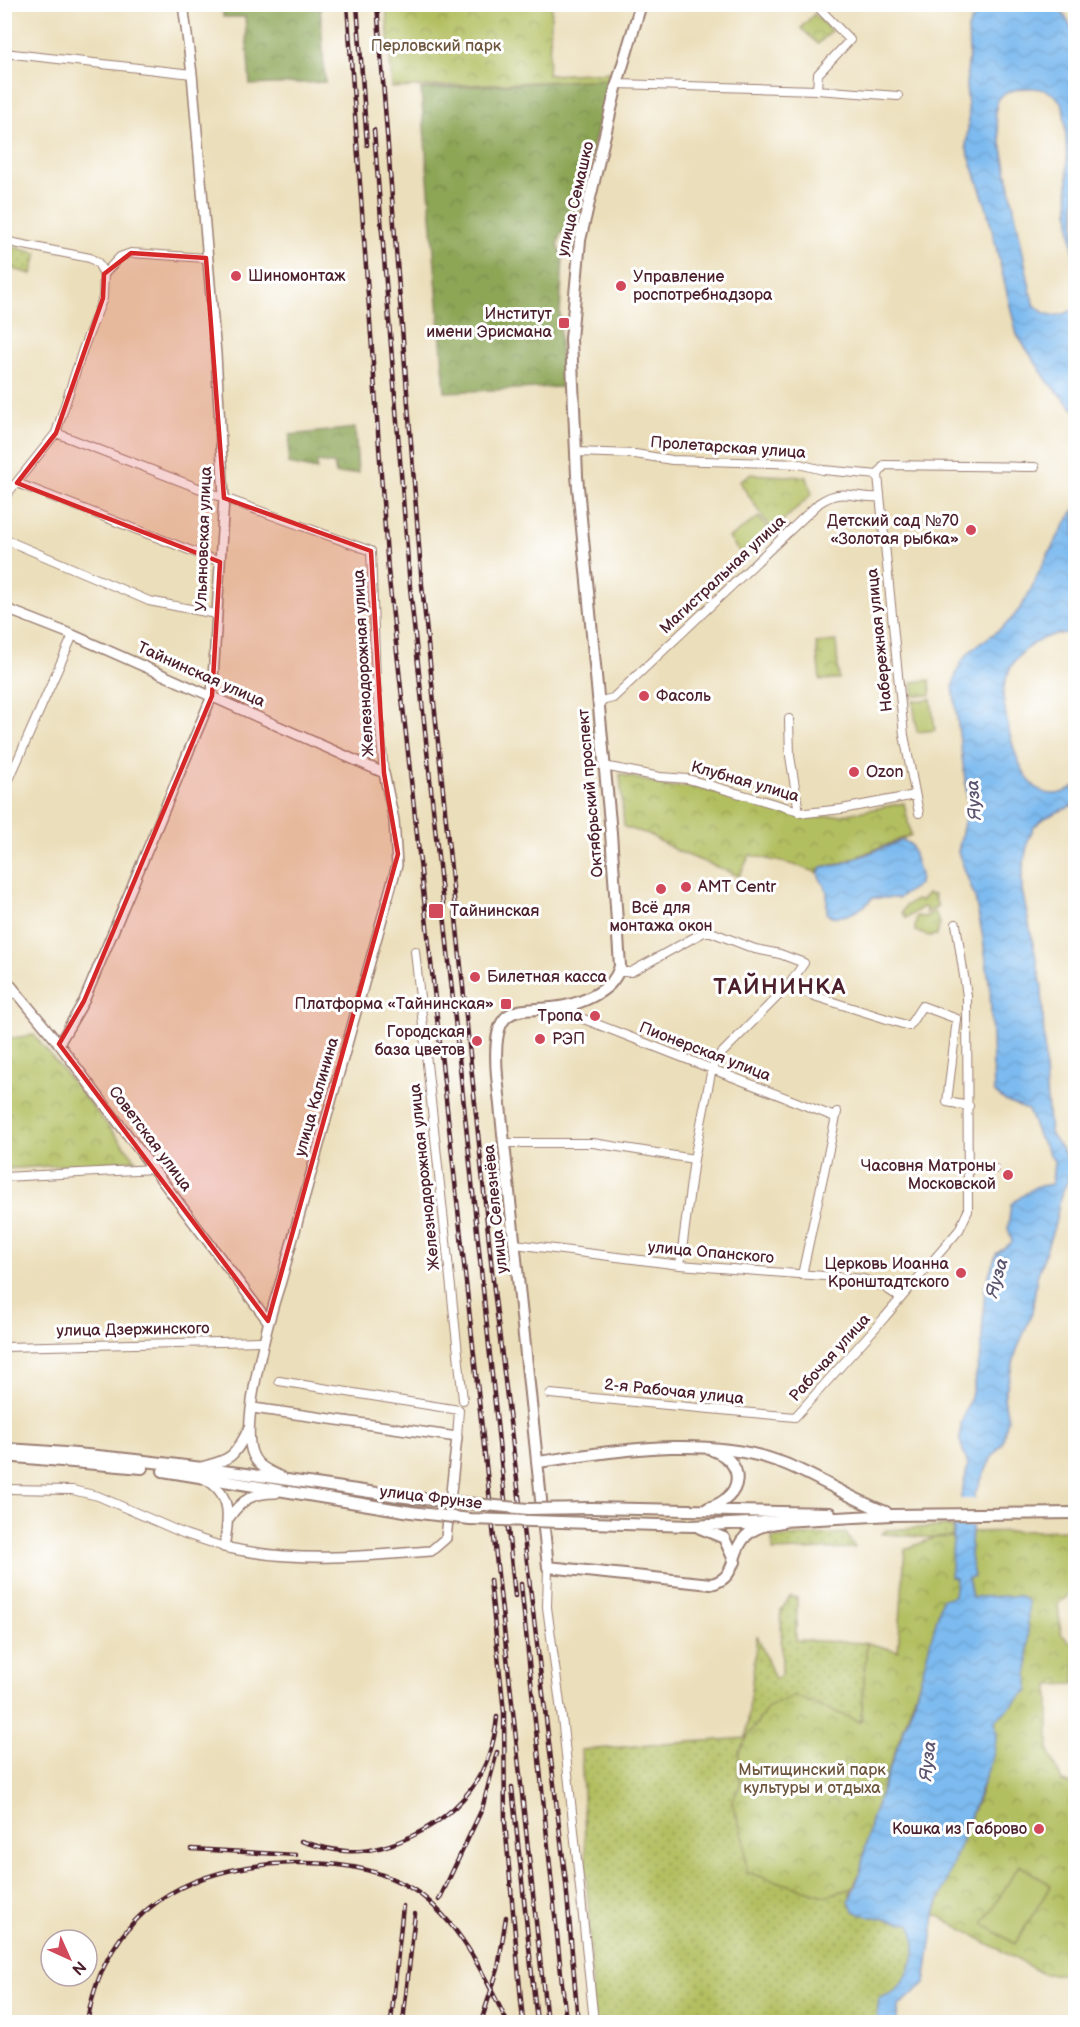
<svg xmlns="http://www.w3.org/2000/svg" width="1080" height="2027" font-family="'Balsamiq Sans',sans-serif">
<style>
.grass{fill:url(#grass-dots);stroke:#7e6f46;stroke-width:1.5}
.forest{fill:url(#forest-crowns);stroke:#6c6241;stroke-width:1.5}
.park{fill:url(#park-crowns);stroke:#7e6f46;stroke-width:1.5}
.garden{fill:#b2bf61;stroke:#7e6f46;stroke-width:1.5}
.water{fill:url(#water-waves);stroke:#636c8d;stroke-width:1.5}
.pier{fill:#ebdeba}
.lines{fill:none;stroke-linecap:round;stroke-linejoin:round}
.minor-casing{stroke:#9a7e72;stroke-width:10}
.tertiary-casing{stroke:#9a7e72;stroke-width:12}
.secondary-casing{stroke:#9a7e72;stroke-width:14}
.minor{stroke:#fff;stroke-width:8}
.tertiary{stroke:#fff;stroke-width:9}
.secondary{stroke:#fff;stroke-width:10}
.rail-casing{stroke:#4a1f2b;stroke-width:4.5}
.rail{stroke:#fff;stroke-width:2;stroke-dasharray:7;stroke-linecap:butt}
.secondary-bridge-casing{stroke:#9a7e72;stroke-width:14;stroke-linecap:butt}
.secondary-bridge{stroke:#fff;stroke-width:10}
.marked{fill:#d62828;fill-opacity:0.2;stroke:#d62828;stroke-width:4.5;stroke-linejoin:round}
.poi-dot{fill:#d1495b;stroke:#fff;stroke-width:2}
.labels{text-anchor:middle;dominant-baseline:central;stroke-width:6;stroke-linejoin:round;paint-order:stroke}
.park-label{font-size:16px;fill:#6e573e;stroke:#fff}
.street-label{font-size:16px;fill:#4a1f2b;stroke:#fff}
.poi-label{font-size:16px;fill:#4a1f2b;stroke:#fff;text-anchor:start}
.water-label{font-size:18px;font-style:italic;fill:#5c5570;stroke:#fff}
.district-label{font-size:22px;font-weight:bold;letter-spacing:1.5px;fill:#4a1f2b;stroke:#fff}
</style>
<defs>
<pattern id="grass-dots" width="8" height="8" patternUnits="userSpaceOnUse" patternTransform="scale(1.5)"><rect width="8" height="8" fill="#b2bf61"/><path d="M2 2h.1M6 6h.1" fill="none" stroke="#939b50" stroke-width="1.8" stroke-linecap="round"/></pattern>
<pattern id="forest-crowns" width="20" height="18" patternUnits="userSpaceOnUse" patternTransform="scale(1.5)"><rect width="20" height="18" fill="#8da657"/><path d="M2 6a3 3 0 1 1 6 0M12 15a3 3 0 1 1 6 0" fill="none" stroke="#758748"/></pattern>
<pattern id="park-crowns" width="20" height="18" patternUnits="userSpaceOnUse" patternTransform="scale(1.5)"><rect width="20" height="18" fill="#b2bf61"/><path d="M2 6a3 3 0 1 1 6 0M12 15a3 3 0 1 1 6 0" fill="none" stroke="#939b50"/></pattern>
<pattern id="water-waves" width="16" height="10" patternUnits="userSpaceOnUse" patternTransform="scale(1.5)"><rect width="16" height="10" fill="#7cbaef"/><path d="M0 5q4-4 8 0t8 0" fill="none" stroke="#6d9fcd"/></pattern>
</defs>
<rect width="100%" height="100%" fill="#fff"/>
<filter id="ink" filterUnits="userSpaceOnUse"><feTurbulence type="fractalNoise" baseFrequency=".0167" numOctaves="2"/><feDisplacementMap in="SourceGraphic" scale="12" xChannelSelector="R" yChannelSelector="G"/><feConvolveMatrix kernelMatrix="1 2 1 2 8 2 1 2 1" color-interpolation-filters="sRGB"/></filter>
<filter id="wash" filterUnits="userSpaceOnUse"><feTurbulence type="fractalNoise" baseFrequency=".008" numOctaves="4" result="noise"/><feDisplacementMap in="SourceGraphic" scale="24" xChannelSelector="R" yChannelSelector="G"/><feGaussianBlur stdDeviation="1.35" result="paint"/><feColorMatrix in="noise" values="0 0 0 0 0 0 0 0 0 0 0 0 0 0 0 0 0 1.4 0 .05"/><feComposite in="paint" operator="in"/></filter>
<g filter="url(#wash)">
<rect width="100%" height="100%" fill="#ebdeba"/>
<path class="grass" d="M5,245L37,253L32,274L5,267Z
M948,1526L954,1529L953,1537L934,1538L882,1534L886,1530Z
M846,1533L855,1548L773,1551L772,1538Z
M790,1597L797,1598L796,1640L867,1643L861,1722L794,1696L747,1738L741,1783L732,1802L745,1842L746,1872L825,1896L852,1888L849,1901L911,1924C921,1943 912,1975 896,1990C891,1994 884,1996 879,1999L876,2022H593L581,1750L746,1738L757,1635L775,1679L782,1675L781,1610Z"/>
<path class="forest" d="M223,5H320L325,82L250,85L245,17H223Z
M609,79L576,220L560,235L558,246L563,257L560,314L561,387L445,392L421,89Z
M355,428L358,473L336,474L334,464L317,462V470L288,464L290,435Z"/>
<path class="park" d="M386,5H552L548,75L610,72L609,79L392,88Z
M814,14L831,31L818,44L801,28Z
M750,474L807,477L812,494L772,531L739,481Z
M836,641L839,679L820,680L816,643Z
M930,680L931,695L914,696L912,682Z
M620,774L669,787H697L806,818L842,815L904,803L911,835L839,864L821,867L817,873C797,863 772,861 750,855L739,876L677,851L648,834L624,827Z
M927,894L934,895L938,907L926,913V908L923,907L906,918L902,913L905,906L916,900L921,901Z
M934,912L940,923L937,935L929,936L915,931L916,916L925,917Z
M34,1035L136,1160L5,1169V1039Z
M1075,1530V1590L1058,1604L1061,1634L1075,1646V1684L1049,1685V1750L1062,1782L1075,1785V1974H1043L935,1914L954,1857L980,1794L997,1736L995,1721L1028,1690L1021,1596L972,1597L968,1577H974L970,1557L971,1532Z
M953,1537L951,1577L957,1578L954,1597L926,1664L871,1820L860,1873L852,1888L825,1896L746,1872L745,1842L732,1802L741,1783L738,1774L739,1751L747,1738L768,1707L794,1696L861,1722L867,1643L898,1651L905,1549L934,1538Z"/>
<path class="garden" d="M759,517L770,532L740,553L729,538Z
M931,699L935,730L917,732L913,701Z
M1019,1865L1051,1885L1015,1944L983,1924Z"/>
<path class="water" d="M980,5H1061L1062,11L1075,34V260C1065,210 1070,157 1063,106C1052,83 1017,84 998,98L995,113L1033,303C1045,318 1060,319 1075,308V411L1049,383L1017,335L987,209L966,147L969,119L966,84L969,54L968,29L971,22L980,11Z
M1075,508V633C1038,631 1005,657 1003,696C1007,728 1023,822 1075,786V804L1045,818L1034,827L1028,840L1022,875V890L1042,987L1046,1090L1050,1133L1068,1158L1070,1167L1068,1181L1061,1194L1055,1224L1037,1277L1032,1313L1016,1352L1004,1398L1008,1419L1002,1444L992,1457L975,1493L970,1556L974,1577L968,1578L972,1597L1021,1596L1028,1602V1690L995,1721L997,1735L993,1756L936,1909L925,1983L899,2006L896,2022H876L879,1999C884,1996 891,1994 896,1990C912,1975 921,1943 910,1924L860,1914L853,1910L849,1901L860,1873L871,1820L915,1699L942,1599L954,1596L956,1578L950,1577L954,1529L968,1465L960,1441L961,1423L971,1396L981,1354L985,1286L996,1254L1012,1242L1008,1228L1011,1204L1035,1187L1052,1184L1054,1161L1039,1138L1028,1110L1007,1102L994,1092L990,988L982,932L975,898L958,852L968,803L953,687C959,644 990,644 1014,616C1027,601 1034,582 1043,564C1053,545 1064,526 1075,508Z
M903,840L911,845L920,875L919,884L899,898H872C864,909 841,922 827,914V892L818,874L821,867L839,865Z"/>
<path class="pier" d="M958,1499H977L975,1526H951Z"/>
</g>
<g filter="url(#ink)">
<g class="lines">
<g class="minor-casing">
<path id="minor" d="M815,4L850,40L818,74L817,90
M4,53L192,74
M617,84L817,90L898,96
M4,241L90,258L98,263L104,274
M104,274L120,257L131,253L206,258
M56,433L224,498L371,551L376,683L384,773
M575,452L635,454L672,460L799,464L823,470L878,475
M17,483L220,562
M4,498L56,433L83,349L103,298L104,274
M4,539L149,601L216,614
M597,702L613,698L819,503C843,487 854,499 879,497
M789,719L790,756L799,812
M604,766L660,777L688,779L806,813L842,809L915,795
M4,791L73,635
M919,813L904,735L878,475L884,465L1035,467
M415,951L463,1400
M618,972H631L704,932H711L755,949L780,954L804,963L789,985L811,995L909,1026L922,1006L957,1019L947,1102L969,1106
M4,996L17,993
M571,1006L576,1016L835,1117
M505,1143H593L694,1159
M969,1166L995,1169
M4,1177L154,1169
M515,1244L680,1265L863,1279L884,1287L901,1298
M680,1265L694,1159L712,1068L719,1056L789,985
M802,1275L837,1112
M4,1347L263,1341
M279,1381L459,1410L457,1437
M550,1394L795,1417L885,1317L959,1230L968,1211L967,996L956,924
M4,1489L72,1490L98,1496L185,1534L224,1547
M548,1567L547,1607L563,1726L594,2022"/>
</g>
<g class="tertiary-casing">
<path id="tertiary" d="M4,608L73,635L384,773L394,820L397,865L281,1281C270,1314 239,1426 253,1455C258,1467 271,1472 282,1477
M4,977L59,1044L268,1321
M59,1044L84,1001L212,696L224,498L216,354L192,74L183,4
M201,1467C230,1460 234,1458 248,1430
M203,1478C233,1493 229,1518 224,1547C294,1563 360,1557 431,1551L446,1538L457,1437L253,1408
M229,1518C242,1499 253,1493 276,1493"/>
</g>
<g class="secondary-casing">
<path id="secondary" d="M641,4L617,84L580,240L571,339L577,476L611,833L620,966C616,981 606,989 593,996C533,1028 489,977 497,1076L548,1567L711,1584C739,1578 729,1552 746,1536C756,1525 773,1524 787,1521
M4,1449C142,1456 277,1479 413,1498
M4,1456L142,1468
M538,1462C616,1451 707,1434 783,1463C819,1477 850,1499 886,1512
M163,1471L411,1512
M591,1508L830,1513
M708,1508C743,1498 748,1463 712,1450
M591,1523L692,1526L892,1515L1076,1513
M700,1528L724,1538L735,1562"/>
</g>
<use href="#minor" class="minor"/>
<use href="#tertiary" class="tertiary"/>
<use href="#secondary" class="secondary"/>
<g class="rail-casing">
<path id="rail" d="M347,4L388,570L547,2022
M357,4L367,145
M377,4L422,585L494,1290L566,1883L578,2022
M374,130L410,587L515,1596
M490,1580L504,1712L505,1823L523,2022
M521,1584L566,2022
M512,1787L537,2022
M301,1841C316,1846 330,1850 345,1851C368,1853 391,1846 412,1836C462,1812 492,1773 497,1717
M191,1849L296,1855
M439,1900L482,1809L497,1752
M87,2022C107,1909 188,1865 296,1863C336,1862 380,1868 414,1890C458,1919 485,1976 507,2022
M391,2022L403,1906
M403,2022L415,1914
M481,2022L498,1969L506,1917"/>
</g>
<use href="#rail" class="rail"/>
<g class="secondary-bridge-casing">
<path id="secondary-bridge" d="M413,1498L528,1509L591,1508
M411,1512L470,1519L591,1523"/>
</g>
<use href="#secondary-bridge" class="secondary-bridge"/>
</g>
</g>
<path class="marked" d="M131,253L206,258L224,498L371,551L384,773L398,854L268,1321L59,1044L84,1001L212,696L220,562L17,483L56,433L103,298L104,274Z"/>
<g class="poi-dot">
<circle cx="236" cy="276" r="6"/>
<circle cx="621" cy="286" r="6"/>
<rect x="558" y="317" width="12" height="12" rx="3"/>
<circle cx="971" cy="530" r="6"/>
<circle cx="644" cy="696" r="6"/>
<circle cx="854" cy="772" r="6"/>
<circle cx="686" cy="887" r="6"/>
<circle cx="661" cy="889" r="6"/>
<rect x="428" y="903" width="16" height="16" rx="3"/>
<circle cx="475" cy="977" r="6"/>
<rect x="500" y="998" width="12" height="12" rx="3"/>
<circle cx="595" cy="1016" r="6"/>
<circle cx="540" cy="1039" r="6"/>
<circle cx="477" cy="1041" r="6"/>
<circle cx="1008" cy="1175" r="6"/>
<circle cx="961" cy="1273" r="6"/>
<circle cx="1039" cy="1829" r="6"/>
</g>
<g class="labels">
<g class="park-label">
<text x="436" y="46">Перловский парк</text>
<text x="812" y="1770">Мытищинский парк<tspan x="812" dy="18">культуры и отдыха</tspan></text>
</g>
<g class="street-label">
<text transform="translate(576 199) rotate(-77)">улица Семашко</text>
<text transform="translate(728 448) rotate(4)">Пролетарская улица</text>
<text transform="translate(204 539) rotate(-88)">Ульяновская улица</text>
<text transform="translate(723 575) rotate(-43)">Магистральная улица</text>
<text transform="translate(880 640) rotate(-96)">Набережная улица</text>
<text transform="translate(364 663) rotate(-93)">Железнодорожная улица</text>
<text transform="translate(201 675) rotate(24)">Тайнинская улица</text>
<text transform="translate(745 782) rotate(16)">Клубная улица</text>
<text transform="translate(591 793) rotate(-95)">Октябрьский проспект</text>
<text transform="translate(705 1052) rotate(21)">Пионерская улица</text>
<text transform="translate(317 1097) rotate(-74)">улица Калинина</text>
<text transform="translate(150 1139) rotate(53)">Советская улица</text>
<text transform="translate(425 1177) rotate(-96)">Железнодорожная улица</text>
<text transform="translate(496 1209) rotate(-96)">улица Селезнёва</text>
<text transform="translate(711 1253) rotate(5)">улица Опанского</text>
<text transform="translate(133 1330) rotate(-1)">улица Дзержинского</text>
<text transform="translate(830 1358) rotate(-48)">Рабочая улица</text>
<text transform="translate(674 1392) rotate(6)">2-я Рабочая улица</text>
<text transform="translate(431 1498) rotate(7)">улица Фрунзе</text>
</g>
<g class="poi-label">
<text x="248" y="276">Шиномонтаж</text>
<text x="633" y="277">Управление<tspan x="633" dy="18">роспотребнадзора</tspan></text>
<text x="552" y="314" text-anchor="end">Институт<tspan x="552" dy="18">имени Эрисмана</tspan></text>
<text x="959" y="521" text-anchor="end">Детский сад №70<tspan x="959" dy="18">«Золотая рыбка»</tspan></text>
<text x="656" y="696">Фасоль</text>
<text x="866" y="772">Ozon</text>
<text x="698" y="887">AMT Centr</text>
<text x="661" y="908" text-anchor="middle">Всё для<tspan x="661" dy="18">монтажа окон</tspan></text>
<text x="450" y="911">Тайнинская</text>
<text x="487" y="977">Билетная касса</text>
<text x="494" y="1004" text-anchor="end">Платформа «Тайнинская»</text>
<text x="583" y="1016" text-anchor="end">Тропа</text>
<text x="465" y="1032" text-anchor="end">Городская<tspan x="465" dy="18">база цветов</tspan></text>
<text x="552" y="1039">РЭП</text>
<text x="996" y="1166" text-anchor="end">Часовня Матроны<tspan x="996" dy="18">Московской</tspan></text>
<text x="949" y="1264" text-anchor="end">Церковь Иоанна<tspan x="949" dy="18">Кронштадтского</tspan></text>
<text x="1027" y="1829" text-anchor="end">Кошка из Габрово</text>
</g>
<g class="water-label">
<text transform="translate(974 800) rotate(-94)">Яуза</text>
<text transform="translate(997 1278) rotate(-74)">Яуза</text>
<text transform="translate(928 1761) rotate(-84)">Яуза</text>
</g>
<g class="district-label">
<text x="780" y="987">ТАЙНИНКА</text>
</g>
</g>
<rect width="1080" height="2027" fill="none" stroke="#fff" stroke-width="24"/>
<g transform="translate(69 1958) rotate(135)"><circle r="28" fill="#ffffff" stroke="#b7a5aa" stroke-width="1.5"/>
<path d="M0-4.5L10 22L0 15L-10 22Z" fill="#d1495b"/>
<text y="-9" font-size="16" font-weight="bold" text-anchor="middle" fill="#4a1f2b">N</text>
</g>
</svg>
